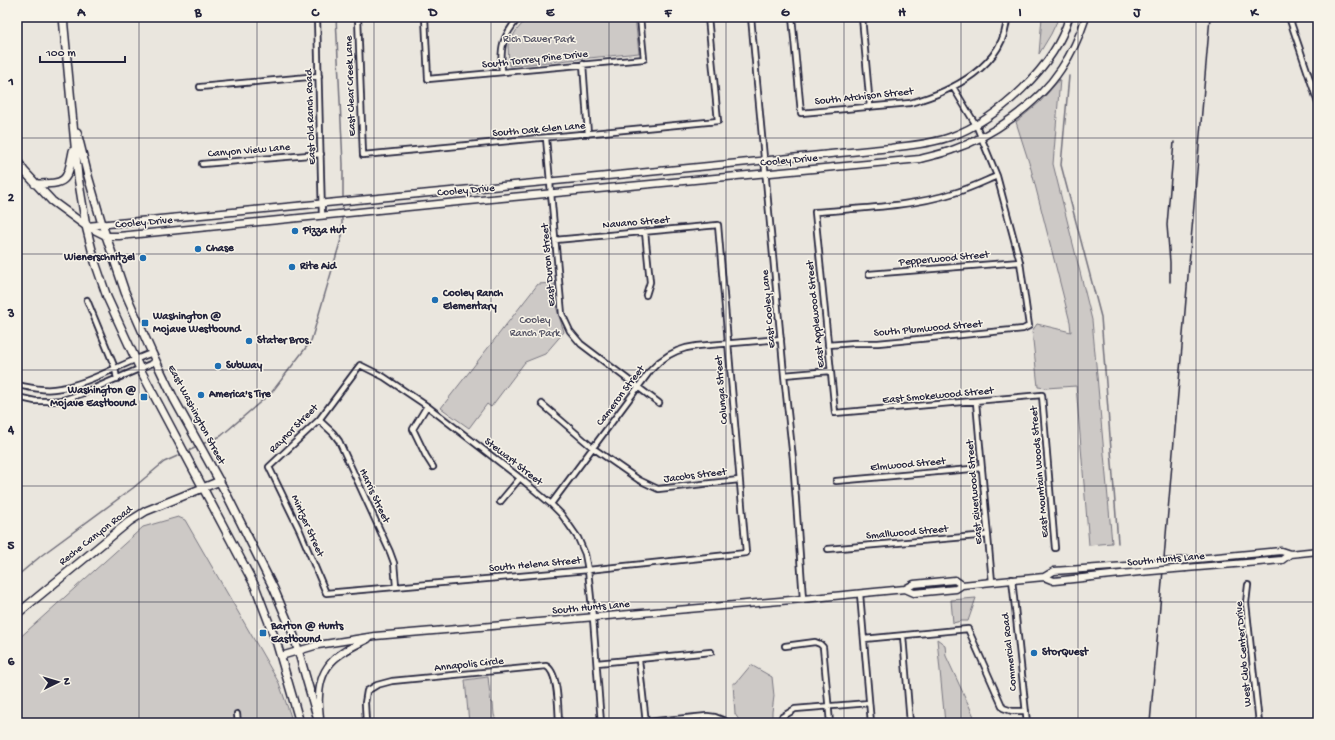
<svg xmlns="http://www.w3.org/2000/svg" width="1335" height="740" font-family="'Gochi Hand',sans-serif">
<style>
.green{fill:#cdc9c6;stroke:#787680}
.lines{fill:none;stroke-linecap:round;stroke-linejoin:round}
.stream{stroke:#716f7b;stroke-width:1.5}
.street-casing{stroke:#22223b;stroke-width:8}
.secondary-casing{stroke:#22223b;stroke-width:9}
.primary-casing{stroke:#22223b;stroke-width:10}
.street{stroke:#f7f3e8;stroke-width:4.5}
.secondary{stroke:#f7f3e8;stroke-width:6}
.primary{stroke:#f7f3e8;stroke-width:7}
.rail{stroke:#22223b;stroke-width:1.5}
.secondary-bridge-casing{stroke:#22223b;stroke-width:9;stroke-linecap:butt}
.secondary-bridge{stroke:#f7f3e8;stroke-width:6}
.grid{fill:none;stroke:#22223b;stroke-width:1;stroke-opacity:0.55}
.poi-dot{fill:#1f6fb2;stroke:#f7f3e8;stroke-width:1.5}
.labels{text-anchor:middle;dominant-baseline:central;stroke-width:3;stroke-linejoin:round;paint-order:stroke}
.park-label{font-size:11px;fill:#555465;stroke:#f7f3e8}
.street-label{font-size:11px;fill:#22223b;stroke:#f7f3e8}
.poi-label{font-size:11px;font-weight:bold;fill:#22223b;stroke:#f7f3e8;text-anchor:start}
.neatline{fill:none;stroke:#22223b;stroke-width:1.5}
.grid-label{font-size:13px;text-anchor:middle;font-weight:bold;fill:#22223b}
</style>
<rect width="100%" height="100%" fill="#eae6de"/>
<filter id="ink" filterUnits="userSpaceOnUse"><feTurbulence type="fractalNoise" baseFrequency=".025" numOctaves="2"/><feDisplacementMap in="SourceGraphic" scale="8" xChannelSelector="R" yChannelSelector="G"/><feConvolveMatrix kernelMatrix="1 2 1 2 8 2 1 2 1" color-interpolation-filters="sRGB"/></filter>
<g filter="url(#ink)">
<path class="green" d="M528,17H635L639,53L509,66L508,45L516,31Z
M1042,17H1059L1051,34L1039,54Z
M1060,79L1053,164L1092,320L1112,543L1089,545L1076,386L1046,388L1038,387L1032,331L1037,324L1071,332L1070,322L1031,169L1016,122L1040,102Z
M554,283L556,306L564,332L545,354L525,362L491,407L487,404L469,428L441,408L538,284Z
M178,517L185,520L279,683L290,714L292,723H17V640L143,527Z
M976,598L968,621H961L953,623L951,600Z
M937,639L945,645L946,656L977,723H945Z
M751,665L772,677L774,696L772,712V723H741L735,714L733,683H736Z
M488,677L491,703H493L494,715L498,723H469L465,680Z"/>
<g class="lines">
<path class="stream" d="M336,17L343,164V200
M1069,76L1061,165L1101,317L1118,543
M342,212L343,203
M202,444L221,436L272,392L311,341L342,236V215
M186,452L197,447
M17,576L42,555L133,488L164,462L182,454"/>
<g class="street-casing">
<path id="street" d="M317,17L322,216
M358,17L363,155L718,121L708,17
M425,17L428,79L644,59L640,17
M751,17L784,375L793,459L803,599
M792,17L801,113L910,103C951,92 1005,66 1007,17
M862,17L870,107
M1289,17L1318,103
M583,64L588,134
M502,72C500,46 502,38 519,17
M200,87L319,76
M546,138L562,314L570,331L581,344L659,403
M202,164L321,154
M997,176C983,182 969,189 954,193C910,207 861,208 815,212L835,413L1042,395L1055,548
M645,232L650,282L646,295
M555,240L718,225L746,553L588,570L326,593L300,531L269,467L319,420L360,365L384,377L427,406L520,478L551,504L561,514L569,525L578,538L585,554L588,570L593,618L601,723
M869,274L1020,262
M87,300L115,368L117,379
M828,345L854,343H878L1023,329L1029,326L1020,262L997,176L976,125L953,87
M784,375L830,371
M17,385C28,387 42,391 54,389C86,386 120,364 152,353
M17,397L35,401H51L63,400L81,394L155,362
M976,402L992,582
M542,404L593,448L639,480L658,489L739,480
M427,406L413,429L426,456L433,467
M319,420L333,433L339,441L390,552L394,563L396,586
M836,481L982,468
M500,502L520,478
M551,504L650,371L659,362L669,355L677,351L686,348L697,346L781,339
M828,549L988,535
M1012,579L1027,723
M1248,585L1246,603L1259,723
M860,594L871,723
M903,636L910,723
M864,639L968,629L1003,708L1012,711H1026
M785,646L815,642L820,644L823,647L830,723
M639,660L646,723
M597,663L711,652
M237,714L238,723
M782,717L795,709L869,703
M646,722L707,716L715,717L725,721
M366,723L365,703L367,691L377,685L392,681L546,666C559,672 558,710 559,723"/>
</g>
<g class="secondary-casing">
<path id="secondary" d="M86,226L106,236H119L448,203L920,159C930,156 942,154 952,150C991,137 1038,104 1061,69C1072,53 1080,35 1086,17
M87,226C355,202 623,174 891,148C911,145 931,144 950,137C997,120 1056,66 1069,17
M1186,560L1281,551L1290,554L1318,551
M1186,568L1282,560L1290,554
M1044,577L1054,581L1140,572
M905,589L914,584L955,580L962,585
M281,656L318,645L375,636L803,599L905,589L914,593L956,589L962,585L1044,577L1054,571L1140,565
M320,721C320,713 318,705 319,696C320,662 341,652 368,639"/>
</g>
<g class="primary-casing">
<path id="primary" d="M63,17L78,177L86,226L95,262L107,297L140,369L255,586L277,644L300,723
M77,132L88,176L102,224L125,292L152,353L174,399L227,495L274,589L294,636L319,723
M17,160L24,171L52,201L86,226
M35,184C67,184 67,182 73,151
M17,614L130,521L146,511L220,481"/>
</g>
<use href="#street" class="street"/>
<use href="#secondary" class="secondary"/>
<use href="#primary" class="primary"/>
<path class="rail" d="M1170,282V262L1167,225L1174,142
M1143,723L1144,722
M1150,723L1210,17"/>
<g class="secondary-bridge-casing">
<path id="secondary-bridge" d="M1140,565L1186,560
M1140,572L1186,568"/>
</g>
<use href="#secondary-bridge" class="secondary-bridge"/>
</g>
</g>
<path class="grid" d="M139,17V723M257,17V723M374,17V723M491,17V723M609,17V723M726,17V723M844,17V723M961,17V723M1078,17V723M1196,17V723M17,138H1318M17,254H1318M17,370H1318M17,486H1318M17,602H1318"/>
<g class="poi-dot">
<circle cx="295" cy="231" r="4"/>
<circle cx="198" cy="249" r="4"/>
<circle cx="143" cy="258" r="4"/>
<circle cx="292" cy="267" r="4"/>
<circle cx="435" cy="300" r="4"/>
<rect x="141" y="319" width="8" height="8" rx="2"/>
<circle cx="249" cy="341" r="4"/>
<circle cx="218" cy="366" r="4"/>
<circle cx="201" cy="395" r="4"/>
<rect x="140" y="393" width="8" height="8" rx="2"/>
<rect x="259" y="629" width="8" height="8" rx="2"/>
<circle cx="1034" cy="653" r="4"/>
</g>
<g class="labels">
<g class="park-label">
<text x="539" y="40">Rich Dauer Park</text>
<text x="535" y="321">Cooley<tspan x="535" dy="13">Ranch Park</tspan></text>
</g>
<g class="street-label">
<text transform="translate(535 60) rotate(-6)">South Torrey Pine Drive</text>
<text transform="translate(351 86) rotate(-92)">East Clear Creek Lane</text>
<text transform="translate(864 97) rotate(-6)">South Atchison Street</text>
<text transform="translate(311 117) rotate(-92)">East Old Ranch Road</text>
<text transform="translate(539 130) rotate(-5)">South Oak Glen Lane</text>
<text transform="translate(249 151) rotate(-5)">Canyon View Lane</text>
<text transform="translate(789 161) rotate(-5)">Cooley Drive</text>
<text transform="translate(466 191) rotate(-5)">Cooley Drive</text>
<text transform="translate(144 223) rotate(-5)">Cooley Drive</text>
<text transform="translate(636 223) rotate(-5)">Navano Street</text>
<text transform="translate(944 259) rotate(-5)">Pepperwood Street</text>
<text transform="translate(549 265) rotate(-95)">East Duron Street</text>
<text transform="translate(769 309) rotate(-95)">East Cooley Lane</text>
<text transform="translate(816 314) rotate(-96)">East Applewood Street</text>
<text transform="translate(928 329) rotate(-5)">South Plumwood Street</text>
<text transform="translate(722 390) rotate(-95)">Colunga Street</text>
<text transform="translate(621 396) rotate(-53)">Cameron Street</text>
<text transform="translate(938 396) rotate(-5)">East Smokewood Street</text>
<text transform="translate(196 415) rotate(62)">East Washington Street</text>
<text transform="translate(294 429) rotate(-45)">Raynor Street</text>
<text transform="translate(513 462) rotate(38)">Stewart Street</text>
<text transform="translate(908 465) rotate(-5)">Elmwood Street</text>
<text transform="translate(1040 472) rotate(-95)">East Mountain Woods Street</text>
<text transform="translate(695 476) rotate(-7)">Jacobs Street</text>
<text transform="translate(975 492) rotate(-95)">East Riverwood Street</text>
<text transform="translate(374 496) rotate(65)">Harris Street</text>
<text transform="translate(307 526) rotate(66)">Mintzer Street</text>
<text transform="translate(907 533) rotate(-5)">Smallwood Street</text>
<text transform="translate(96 536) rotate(-38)">Reche Canyon Road</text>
<text transform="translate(1166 560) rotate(-5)">South Hunts Lane</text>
<text transform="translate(535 565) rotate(-5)">South Helena Street</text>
<text transform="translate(591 608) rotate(-5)">South Hunts Lane</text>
<text transform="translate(1010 652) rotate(-96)">Commercial Road</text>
<text transform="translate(1244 654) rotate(-95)">West Club Center Drive</text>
<text transform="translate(469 665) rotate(-6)">Annapolis Circle</text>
</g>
<g class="poi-label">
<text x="303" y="231">Pizza Hut</text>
<text x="206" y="249">Chase</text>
<text x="135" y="258" text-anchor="end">Wienerschnitzel</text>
<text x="300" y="267">Rite Aid</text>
<text x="443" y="294">Cooley Ranch<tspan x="443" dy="13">Elementary</tspan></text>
<text x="153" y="317">Washington @<tspan x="153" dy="13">Mojave Westbound</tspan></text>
<text x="257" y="341">Stater Bros.</text>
<text x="226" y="366">Subway</text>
<text x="136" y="391" text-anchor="end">Washington @<tspan x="136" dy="13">Mojave Eastbound</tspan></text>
<text x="209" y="395">America's Tire</text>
<text x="271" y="627">Barton @ Hunts<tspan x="271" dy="13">Eastbound</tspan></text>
<text x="1042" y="653">StorQuest</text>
</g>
</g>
<rect width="1335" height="740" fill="none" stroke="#f7f3e8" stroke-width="44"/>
<g transform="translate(58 682) rotate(85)" stroke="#f7f3e8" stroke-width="3" paint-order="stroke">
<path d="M0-3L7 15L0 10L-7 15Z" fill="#22223b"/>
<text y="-6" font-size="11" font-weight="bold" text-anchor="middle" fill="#22223b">N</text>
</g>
<path d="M40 56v6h85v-6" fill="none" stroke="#22223b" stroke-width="2"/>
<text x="46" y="56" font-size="12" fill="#22223b" stroke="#f7f3e8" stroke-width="3" paint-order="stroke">100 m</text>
<rect x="22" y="22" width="1291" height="696" class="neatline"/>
<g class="grid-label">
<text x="81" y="16">A</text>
<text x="198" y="16">B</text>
<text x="315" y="16">C</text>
<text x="433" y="16">D</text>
<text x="550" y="16">E</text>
<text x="668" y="16">F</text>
<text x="785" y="16">G</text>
<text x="902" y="16">H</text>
<text x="1020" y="16">I</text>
<text x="1137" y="16">J</text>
<text x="1254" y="16">K</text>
<text x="11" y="85">1</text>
<text x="11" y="201">2</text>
<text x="11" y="317">3</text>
<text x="11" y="433">4</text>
<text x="11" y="549">5</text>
<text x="11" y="665">6</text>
</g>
</svg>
